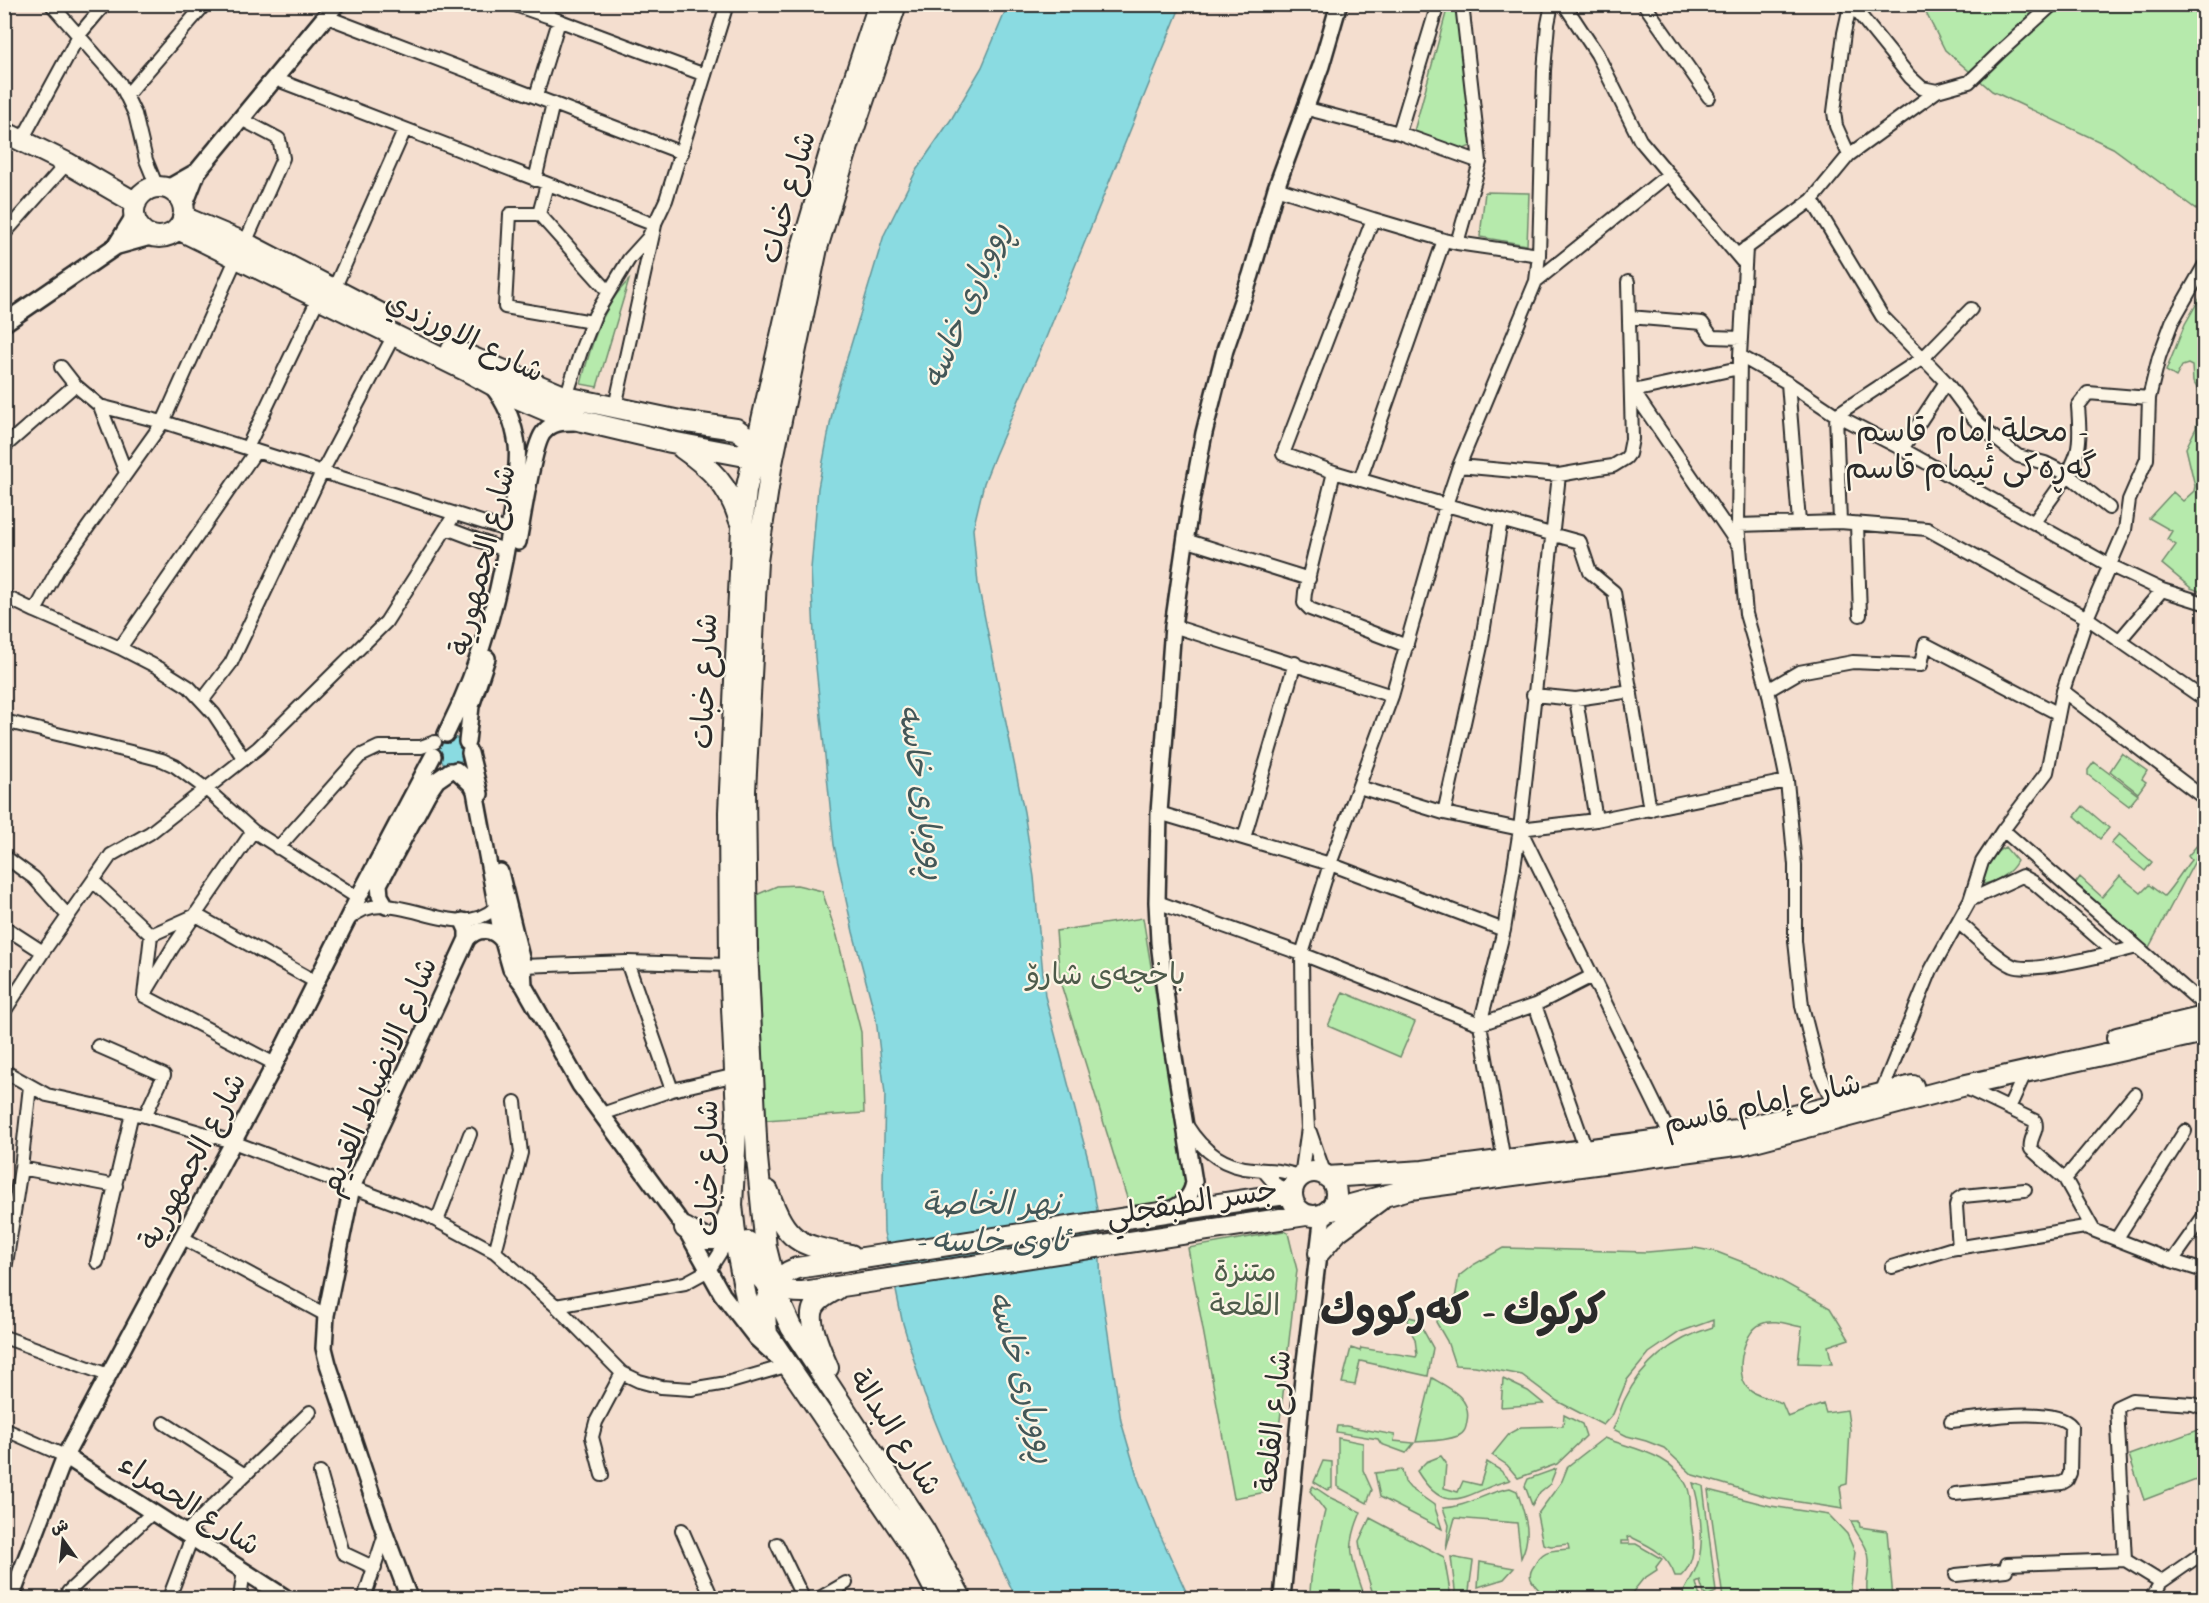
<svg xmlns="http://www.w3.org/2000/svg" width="2209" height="1603" font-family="Caveat,'Playpen Sans Arabic',sans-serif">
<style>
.green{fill:#b6eaac;stroke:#708a6c;stroke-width:1.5}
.water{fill:#8adbe1;stroke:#649598;stroke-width:1.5}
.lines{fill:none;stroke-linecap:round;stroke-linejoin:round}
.minor-casing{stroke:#2b2b2b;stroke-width:16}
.tertiary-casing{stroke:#2b2b2b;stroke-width:20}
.secondary-casing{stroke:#2b2b2b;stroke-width:21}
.primary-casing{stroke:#2b2b2b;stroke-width:24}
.minor{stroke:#fcf5e5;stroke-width:12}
.tertiary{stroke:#fcf5e5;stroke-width:15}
.secondary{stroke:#fcf5e5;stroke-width:16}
.primary{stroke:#fcf5e5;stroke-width:20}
.labels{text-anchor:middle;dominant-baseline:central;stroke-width:4.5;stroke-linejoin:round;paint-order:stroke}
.street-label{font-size:30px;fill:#2b2b2b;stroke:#fcf5e5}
.park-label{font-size:30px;fill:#4e5b4b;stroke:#fcf5e5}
.water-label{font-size:32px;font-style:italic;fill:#435758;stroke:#fcf5e5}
.neighbourhood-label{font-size:32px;fill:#2b2b2b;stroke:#fcf5e5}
.town-label{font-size:42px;font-weight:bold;fill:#2b2b2b;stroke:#fcf5e5}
</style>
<rect width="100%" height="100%" fill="#f4decf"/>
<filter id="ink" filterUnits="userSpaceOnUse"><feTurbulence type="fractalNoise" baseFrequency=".0167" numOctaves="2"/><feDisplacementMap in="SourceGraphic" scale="12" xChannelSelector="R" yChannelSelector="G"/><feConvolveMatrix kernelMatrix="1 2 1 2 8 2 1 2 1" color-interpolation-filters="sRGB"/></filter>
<g filter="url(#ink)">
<path class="green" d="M1922,5H2204V215L2113,148L1992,91L1945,50Z
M1448,10H1457L1473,145L1464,149L1413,135L1446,13Z
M1485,192L1529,193L1527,245L1480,237Z
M629,280L597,387L581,384C590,348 602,306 629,280Z
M2204,291V593L2191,588L2162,564L2176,545L2167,539L2172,531L2149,518L2173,492L2183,501L2194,491L2195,486L2186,448L2196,428L2201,395L2193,381L2192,366L2188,364L2182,366L2176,377L2166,371L2185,324Z
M2122,753L2147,771L2142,779L2146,782L2138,793L2110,771Z
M2094,762L2138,795L2129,806L2088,775V770Z
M2083,806L2109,828L2100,839L2075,816Z
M2119,834L2152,862L2145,871L2111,843Z
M2204,837V844L2148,949L2075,884L2080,877L2102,897L2120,876L2141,893L2149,885L2164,896C2175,884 2181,872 2191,860L2188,856Z
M2005,847L2017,861C2011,873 1995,883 1982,884C1983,869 1991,854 2005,847Z
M797,885L822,891L837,936L861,1032L864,1113L766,1120L756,895L777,886Z
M1143,918L1186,1178C1180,1209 1158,1207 1131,1211L1060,981L1056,931Z
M1343,992L1415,1022L1400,1057L1328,1026Z
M1284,1231L1288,1233L1297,1270L1272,1491L1234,1498L1188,1248Z
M1503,1248L1647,1252L1695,1248L1717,1252L1758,1268L1830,1308L1849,1339L1828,1346L1832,1364L1798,1363L1802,1327C1790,1325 1773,1318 1761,1324C1742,1332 1732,1380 1752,1392C1760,1397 1773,1399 1782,1403L1788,1417L1823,1404L1826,1413L1847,1410L1850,1430L1847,1484L1840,1486L1843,1509L1768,1497L1693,1475L1664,1448L1646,1441L1627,1436L1613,1429C1618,1420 1620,1409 1625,1399C1643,1362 1673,1339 1713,1327V1320L1680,1332L1649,1353L1627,1380L1613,1414L1603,1425L1557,1401L1522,1375L1475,1366L1455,1365L1447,1341L1436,1322L1438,1312L1454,1304L1459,1276L1473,1265Z
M1409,1317L1417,1319L1433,1348L1428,1376L1360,1361L1355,1385L1342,1383L1351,1348L1360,1351L1361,1348L1416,1357L1417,1355L1415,1339L1407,1325Z
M1432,1378C1449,1388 1472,1398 1467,1421C1466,1428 1465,1433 1458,1436C1445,1441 1429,1441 1416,1442Z
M1503,1379L1528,1391L1544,1404L1501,1407Z
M1564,1415L1582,1424L1586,1436L1557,1464L1518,1478L1507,1465L1492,1455L1510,1433L1521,1427L1563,1426Z
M1337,1426H1346L1395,1435L1394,1441L1414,1443L1406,1453L1381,1444L1378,1439L1336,1432Z
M2204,1428V1477L2144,1500L2129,1455Z
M1338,1438L1363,1443V1470L1372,1490L1367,1503L1338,1487Z
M1604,1438C1633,1449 1673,1454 1687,1486C1693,1499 1689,1514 1692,1528C1695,1545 1695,1563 1681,1576H1675C1668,1555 1652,1547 1633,1538L1631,1536L1628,1537L1629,1541H1621V1544H1636L1662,1559L1656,1567L1657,1570L1643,1579L1628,1598H1545C1541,1591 1534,1586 1531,1579C1529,1574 1531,1570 1534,1566C1543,1548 1552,1551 1569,1549L1568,1544L1551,1546L1543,1544L1537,1515L1562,1481L1568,1466Z
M1441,1456L1446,1463L1444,1488L1458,1492L1463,1481L1480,1485L1487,1462L1500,1470L1510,1480C1468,1490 1448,1522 1417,1471L1426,1462Z
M1323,1461L1332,1462V1488L1327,1490L1314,1482Z
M1556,1469L1550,1484L1540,1492L1532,1505L1525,1486L1528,1479Z
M1402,1470L1405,1482L1410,1488L1434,1505L1442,1529L1380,1497L1375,1473Z
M1693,1483L1703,1486L1716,1592L1707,1596L1704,1594L1700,1581L1696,1583L1699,1594L1703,1598H1681C1686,1585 1696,1573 1699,1559C1704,1537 1700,1505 1693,1483Z
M1313,1486L1331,1498L1361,1512C1344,1552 1353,1559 1365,1598H1310C1310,1568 1318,1540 1325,1511L1310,1491Z
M1510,1488L1517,1491C1525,1515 1533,1534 1521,1558L1517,1523L1455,1518L1446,1550L1449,1525L1443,1508C1468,1507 1486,1492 1510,1488Z
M1708,1490L1771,1506L1829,1515L1847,1534L1855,1552L1851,1587L1853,1598H1723Z
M1370,1518L1444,1557L1451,1597L1373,1594L1361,1555L1359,1541Z
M1851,1521H1859L1860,1527L1887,1531L1893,1598H1868C1864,1582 1870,1574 1869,1560C1869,1546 1855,1534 1851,1521Z
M1451,1557L1473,1561L1468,1598H1456Z
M1480,1562L1514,1568L1504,1579L1478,1587Z"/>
<path class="water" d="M1008,5H1181L1045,340L995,455L984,483L973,529L978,584L1024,812L1034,877L1045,996L1088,1159L1098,1215L1101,1286L1121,1421L1138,1479L1158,1530L1189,1598H1016L952,1463L924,1394L902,1320L884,1232L883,1181L885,1094L876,1019L853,932L834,845L815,657L811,569L818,488L835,398L884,235L917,169L952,118L982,67Z
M437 751a14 14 0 1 1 28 0a14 14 0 1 1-28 0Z"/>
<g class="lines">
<g class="minor-casing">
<path id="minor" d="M51,4L120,83L135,114L146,160L157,187
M512,4L547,16L550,4
M1564,4L1597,54L1640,140L1742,261
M1644,4L1709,97
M547,16L705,75
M327,17L682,153
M275,79L655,225L615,407
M1937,91L1969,82L2001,51L2053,4
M126,96L205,4
M536,96L559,21
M1304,108L1399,133L1480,162
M241,119L279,139L283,158L245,243
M1399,133L1438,4
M22,140L79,35L105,4
M1849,155L1836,126L1834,112L1844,33L1850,6
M535,180L553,103
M1276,188L1373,219L1283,454L1334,472L1446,505L1580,542L1590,572L1614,592L1650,810
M1812,200L1882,316L1946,382L1972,417L1991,435L2018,456L2045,463L2067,474L2109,508
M539,214L547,184
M1373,219L1444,240
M4,234L67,163
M1457,243L1539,255
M1746,248L1740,356L1788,383L1836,415L1902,449L2109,565L2162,590L2204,603
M1737,255L1812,200L1849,155L1937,91L1922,88L1910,77L1851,4
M237,257L163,422L58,569L35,611L120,648L159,668L189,687L214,714L244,759
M1536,281L1669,174
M334,289L405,129
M1629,317L1702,323L1712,337L1741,338
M592,322L505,307L510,214H539L608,291
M1740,356L1738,525L1746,614L1768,690L1787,781L1795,865V941L1802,1006L1818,1069L1834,1105
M61,367L75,385L100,406L170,424L510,531
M1788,383L1799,522
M566,397L582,348L595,315L629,259L648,238L666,200L727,4
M100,406L126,473
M4,447L75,385
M247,448L319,297
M1902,449L1946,382
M1459,466L1559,475L1599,468L1613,466L1626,458L1629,454L1632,439L1628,282
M1334,472L1305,592L1304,603L1310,609L1407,646
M1360,480L1444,240L1457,243L1480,162L1462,4
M2035,521C2049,500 2069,478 2077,453C2081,438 2079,421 2078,406L2088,393L2149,398
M1840,522L1836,415L1923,358L1971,309
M1857,524L1860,615
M1738,525L1840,522L1927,529L2087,618L2204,699
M446,528L507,551
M1185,540L1309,579
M1739,546L1633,391L1739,368
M4,596L35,611
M1173,626L1392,696
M2119,641L2162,590
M120,648L256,451
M1768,690L1799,672L1853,662L1921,665L1925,644L2057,713
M2063,691L2204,798
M1533,695L1576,699L1631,691
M1576,699L1596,820
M202,701L231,663L322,472L394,335
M4,721L135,753L162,760L175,766L205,788L253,831L358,898
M1359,787L1444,813L1520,829L1596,820L1787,781
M1159,813L1330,864L1504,930
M1444,813L1481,646L1501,520
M1520,829L1672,1139
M2003,830L2204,1005
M1244,838L1295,663
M278,848L360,756L379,747H421L435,742
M4,856L34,878L68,916
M93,881L151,935
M1970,900L2022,876L2033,882L2114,952
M1157,902L1302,954L1480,1024L1535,1005L1592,976
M348,920C390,878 453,948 496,907
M1958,922C1975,936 1993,956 2013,966C2032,974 2114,953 2137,947
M4,930H9L43,952
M627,962L672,1090
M523,966L627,962L730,965
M146,992L173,947L253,831
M144,996L151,935L196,915L316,982
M144,996L275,1064
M1535,1005L1586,1150
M4,1012L43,952L111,855L150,833L258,748L386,622L455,514
M98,1046L164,1075L145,1116
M4,1071L47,1095L145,1116L233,1142L426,1215L495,1252L556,1306L622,1373L639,1381L661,1387L691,1389L727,1383L789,1365
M1962,1086L2035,1121C2039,1131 2028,1139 2031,1149L2065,1179L2093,1229
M1881,1093L1931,970L1970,900L1982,862L2003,830L2047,772L2063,691L2087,618L2125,530L2129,500L2147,459L2149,398L2159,357L2172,322L2204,266
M2009,1108L2026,1071
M602,1114L672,1090L736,1075
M1187,1126C1202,1150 1224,1167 1253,1169C1270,1171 1283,1169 1300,1177
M1310,1132L1325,1175
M1504,1161L1480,1024L1504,930L1520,829L1559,475
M21,1168L116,1186
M1263,1170L1275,1184L1292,1192
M1301,1177L1308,1128L1303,1043L1302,954L1330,864L1392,696L1446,505L1459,466L1536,281L1539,255L1544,70L1548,24L1552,4
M2065,1179L2135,1094
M437,1221L470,1134
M181,1237L326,1315
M2117,1238L2185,1131
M1959,1248L1956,1206L1958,1199L1963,1196L2025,1190
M495,1252L521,1153L515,1102
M2172,1261L2204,1216
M97,1262L132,1113
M1892,1267L1950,1249L2085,1227L2172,1261L2204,1271
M4,1276L21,1168L30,1086
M556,1306L685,1283L707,1271L713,1264L723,1248L729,1227
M4,1337L108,1375
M1951,1421C1978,1419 2054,1405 2071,1426L2070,1473L2067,1480L2062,1483L1955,1494
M164,1423L245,1475
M4,1429L65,1456
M320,1473L343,1553L375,1568
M602,1475L592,1437L596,1422L622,1373
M682,1530L712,1598
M185,1533L310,1412
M777,1544L803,1598
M2125,1560L2117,1407L2132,1400L2193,1404L2204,1408
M1956,1575L2006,1570L2007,1564L2125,1560L2161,1582
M68,1592L152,1513
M169,1598L192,1537
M240,1598L244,1570
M364,1598L385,1534
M820,1598L846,1583
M2152,1598L2161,1582L2204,1552"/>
</g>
<g class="tertiary-casing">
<path id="tertiary" d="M518,542C522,522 533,443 544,432C552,422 563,422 574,422
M446,734C482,663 505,578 513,500C515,482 519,463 517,445C514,423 506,403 492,386
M467,742L471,706L487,658
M470,753L480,794
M456,770L472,785L475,791L503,941L511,969L524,986L580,1085L685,1228L722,1294L756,1338L776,1356
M500,872L523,966L524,986
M386,906L380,896L379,884L428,793L437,780L450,771
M467,939C478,927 493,928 503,941
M1172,1209C1184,1203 1192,1196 1194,1182L1171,1039L1159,942L1157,902L1159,813L1173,626L1190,508L1204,433L1225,350L1251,275L1276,188L1321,66L1339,4
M65,1456L286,1598
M11,1598L65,1456L275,1064L358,898L433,756
M409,1598L385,1534L328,1364L324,1348L326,1315L352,1187L467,939V930L463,921
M1282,1598L1303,1378L1323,1214"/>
</g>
<g class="secondary-casing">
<path id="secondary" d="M167,189L197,172
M183,208L197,172L336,4
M116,246L152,236
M4,323L116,246L134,217"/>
</g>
<g class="primary-casing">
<path id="primary" d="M879,4L831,149L798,261L746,491L742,528L729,812L730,965L737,1113L732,1205L737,1251L746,1297L752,1312L914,1550L939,1598
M896,4L849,143L817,248L771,468L757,561L745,791L747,950L757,1158L766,1248L779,1300L791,1327L924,1530L961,1598
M4,132L67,163L136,203
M134 212a25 25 0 1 1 50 0a25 25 0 1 1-50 0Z
M183,217L245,243L385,316
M178,229L465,370L515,397L550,412L582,421L671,442L740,455L762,441
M452,349L566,397L680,421L736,429L757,444L764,453
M682,448C712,469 729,486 740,521
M2117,1038L2204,1017
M1292 1194a22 22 0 1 1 44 0a22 22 0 1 1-44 0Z
M1327,1177L1423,1171L1737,1130L1913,1086
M768,1191C787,1244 799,1245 851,1255
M1328,1211L1410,1189L1743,1144L1962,1086L2204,1032
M685,1228L704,1239H715L723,1231L730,1211
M748,1242C754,1279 765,1292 803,1292L1306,1215
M1319,1253L1338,1231L1380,1200
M767,1333C762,1303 766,1280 797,1268L1292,1193
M828,1368C822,1353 806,1322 814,1307C819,1298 829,1294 837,1289"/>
</g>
<use href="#minor" class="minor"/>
<use href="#tertiary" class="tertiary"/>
<use href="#secondary" class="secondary"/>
<use href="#primary" class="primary"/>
</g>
</g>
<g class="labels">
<g class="street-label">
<text transform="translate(787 197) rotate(-74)">شارع خبات</text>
<text transform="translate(465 336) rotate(26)">شارع الاورزدي</text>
<text transform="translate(482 560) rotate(-76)">شارع الجمهورية</text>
<text transform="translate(704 681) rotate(-88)">شارع خبات</text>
<text transform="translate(378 1076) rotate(-67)">شارع الانضباط القديم</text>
<text transform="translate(1762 1103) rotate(-12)">شارع إمام قاسم</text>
<text transform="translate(192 1161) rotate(-62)">شارع الجمهورية</text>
<text transform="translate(707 1168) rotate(-90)">شارع خبات</text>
<text transform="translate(1192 1202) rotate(-9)">جسر الطبقجلي</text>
<text transform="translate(1273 1421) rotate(-84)">شارع القلعة</text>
<text transform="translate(896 1432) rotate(57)">شارع البدالة</text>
<text transform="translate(190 1504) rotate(33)">شارع الحمراء</text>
</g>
<g class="park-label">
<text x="1106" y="974">باخچەی شارۆ</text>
<text x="1245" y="1271">متنزة<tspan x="1245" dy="34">القلعة</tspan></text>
</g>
<g class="water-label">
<text transform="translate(965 305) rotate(-67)">ڕووباری خاسە</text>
<text transform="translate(923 792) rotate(81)">ڕووباری خاسە</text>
<text x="991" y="1203">نهر الخاصة<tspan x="991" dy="37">- ئاوی خاسە</tspan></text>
<text transform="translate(1023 1377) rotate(74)">ڕووباری خاسە</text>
</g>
<g class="neighbourhood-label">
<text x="1971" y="430">محلة إمام قاسم -<tspan x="1971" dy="37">گەڕەکی ئیمام قاسم</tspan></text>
</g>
<g class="town-label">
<text x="1463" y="1310">كركوك - کەرکووك</text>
</g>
</g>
<rect width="2209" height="1603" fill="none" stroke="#fcf5e5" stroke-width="24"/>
<rect x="12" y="12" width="2185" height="1579" fill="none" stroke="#2b2b2b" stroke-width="2" filter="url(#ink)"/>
<g transform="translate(63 1540) rotate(345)" stroke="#fcf5e5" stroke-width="4.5" paint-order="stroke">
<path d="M0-4.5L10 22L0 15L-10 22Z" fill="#2b2b2b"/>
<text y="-9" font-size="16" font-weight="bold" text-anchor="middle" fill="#2b2b2b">ش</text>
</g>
</svg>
